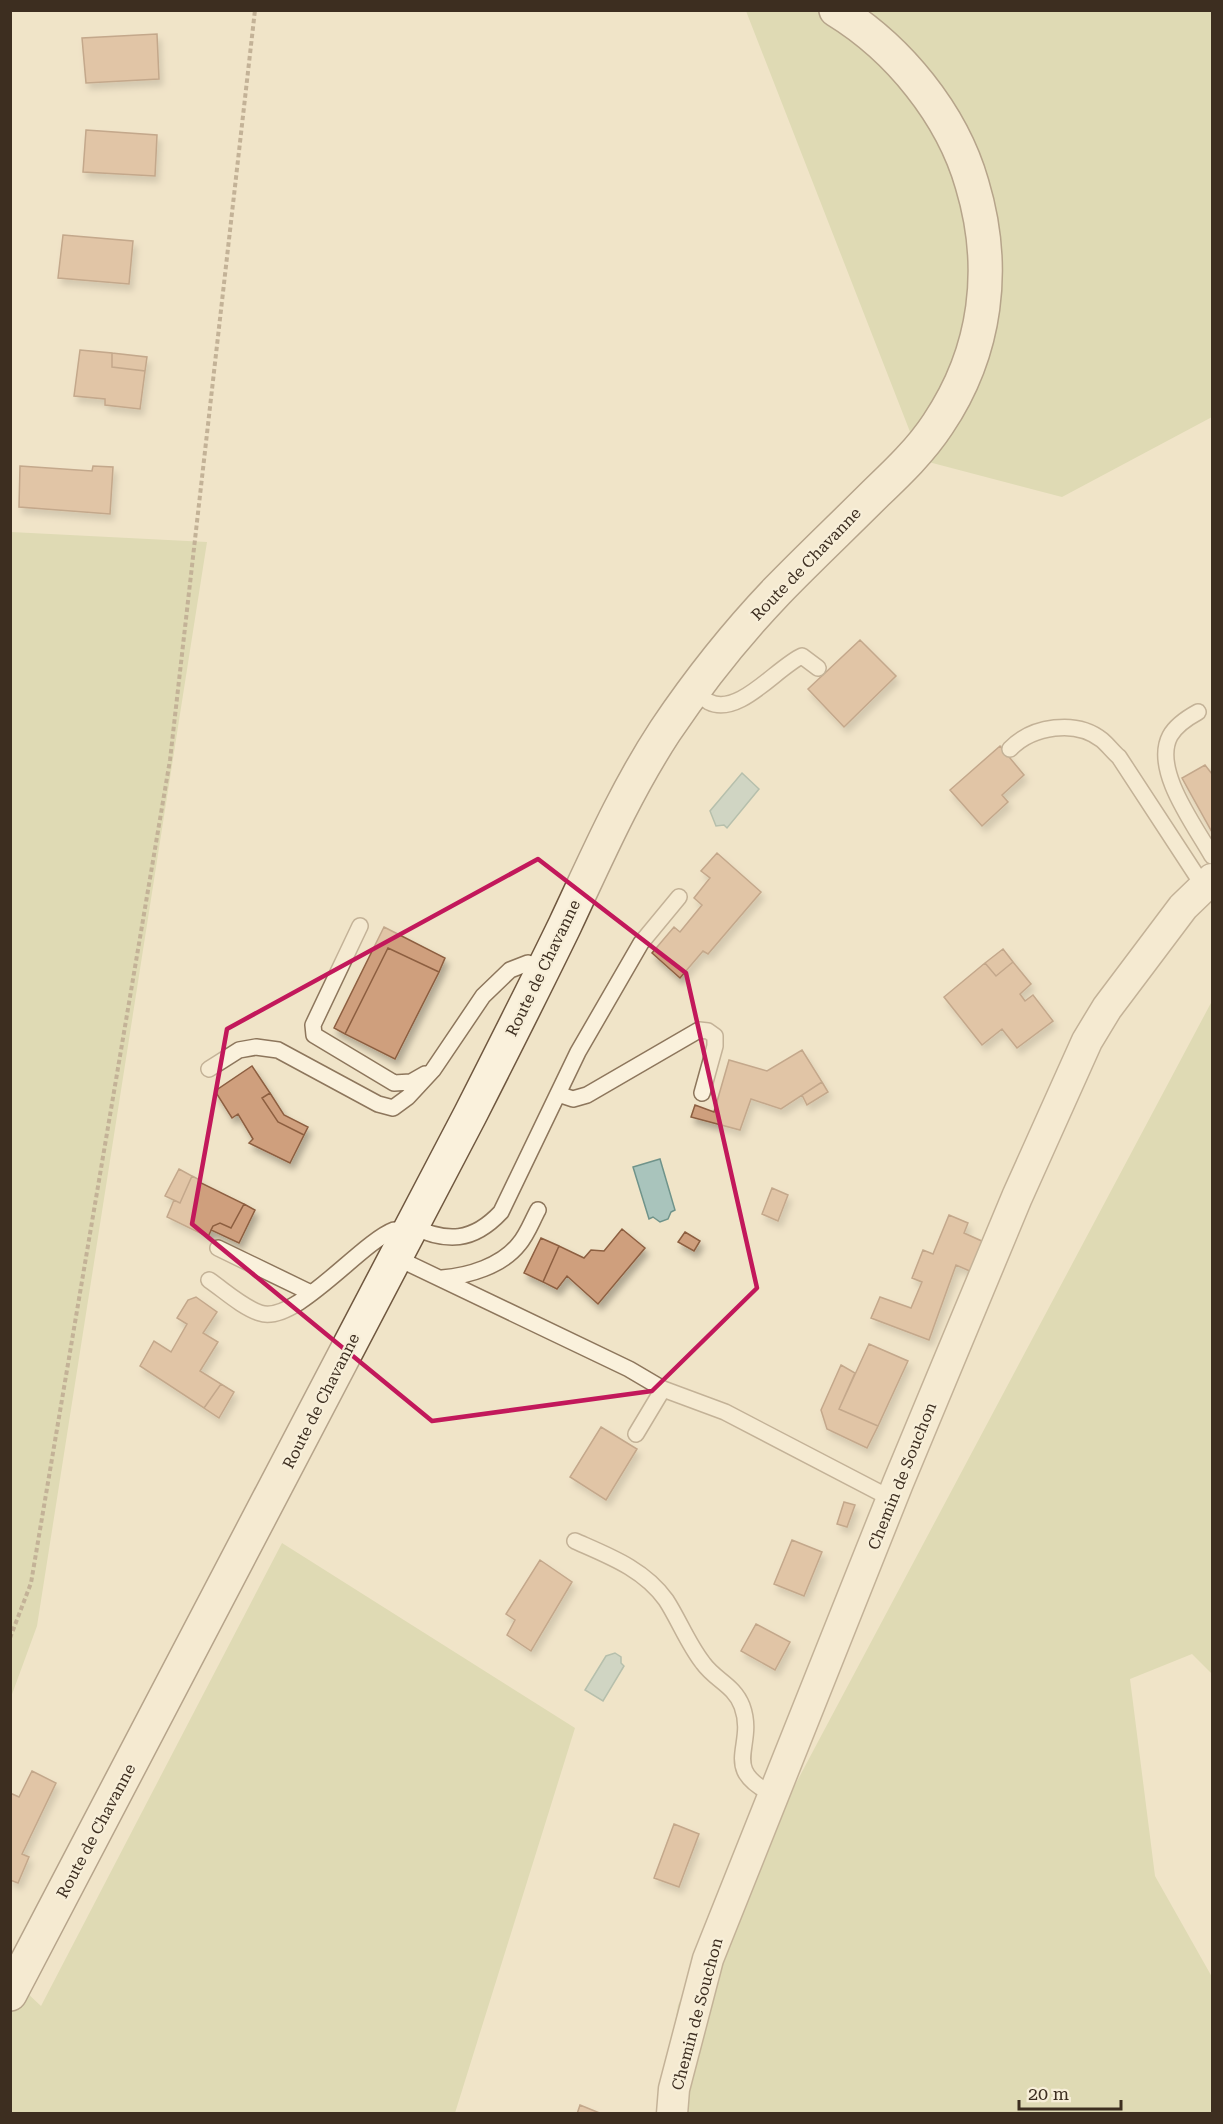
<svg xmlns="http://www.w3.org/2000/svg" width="1223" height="2124" font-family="'Roboto Serif',serif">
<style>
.green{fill:#c9cf9b}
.water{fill:#a9c4bc;stroke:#6f938a;stroke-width:1.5}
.building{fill:#cf9f7d;stroke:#8d5f41;stroke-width:1.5;filter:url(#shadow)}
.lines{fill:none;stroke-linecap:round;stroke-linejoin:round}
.service-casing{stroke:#8d765c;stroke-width:18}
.minor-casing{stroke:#8d765c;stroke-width:33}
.secondary-casing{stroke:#6f573f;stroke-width:36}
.path{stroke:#8d765c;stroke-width:4;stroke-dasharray:4.5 3;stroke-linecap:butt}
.service{stroke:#faf1dc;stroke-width:15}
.minor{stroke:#faf1dc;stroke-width:30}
.secondary{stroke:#faf1dc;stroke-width:33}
.marked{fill:none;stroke:#c2185b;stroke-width:4.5;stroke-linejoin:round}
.labels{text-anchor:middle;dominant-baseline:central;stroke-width:4.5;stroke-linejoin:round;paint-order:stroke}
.street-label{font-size:16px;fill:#3d2e20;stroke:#f7eed8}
</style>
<defs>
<filter id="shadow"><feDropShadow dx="3.5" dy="6" stdDeviation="3" flood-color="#0004"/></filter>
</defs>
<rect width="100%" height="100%" fill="#f0e4c8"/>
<path class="green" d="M746,11H1212V417L1062,497L921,460Z
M11,532L207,542L37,1626L11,1697Z
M1212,1001V1674L1192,1654L1130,1679L1155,1876L1212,1977V2113L660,2114L678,2005Z
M282,1543L575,1728L455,2113H11L10,1977L41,2006Z"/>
<path class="water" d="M742,773L759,789L727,828L724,825L716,826L710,811Z
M660,1159L675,1210L671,1212L668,1219L660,1222L653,1217L649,1219L633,1167Z
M615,1653L621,1657V1663L624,1666L603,1701L585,1690L606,1656Z"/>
<path class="building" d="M157,34L159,79L86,83L82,38Z
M86,130L157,135L155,176L83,172Z
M63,235L133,241L129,284L58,278Z
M80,350L112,353V367L145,371L140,409L105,405V399L74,396Z
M112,353L147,357L145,371L112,367Z
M20,466L92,471L93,466L113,467L110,514L19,507Z
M860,640L896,676L844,727L808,689Z
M1000,746L1024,775L1002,795L1008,802L982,826L950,790Z
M1205,765L1212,774V832L1182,778Z
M717,853L761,892L708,954L703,951L680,978L652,953L674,927L680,932L702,905L694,898L710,878L701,871Z
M384,927L445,958L439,972L388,948L345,1034L334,1028Z
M388,948L439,972L395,1059L345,1034Z
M1003,949L1013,962L996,976L985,963Z
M1013,962L1031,984L1020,994L1025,1001L1033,995L1053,1021L1017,1048L1002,1029L982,1045L944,997L985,963L996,976Z
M802,1050L822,1082L781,1109L751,1099L740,1130L691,1117L695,1105L714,1112L729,1060L767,1071Z
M252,1066L270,1093L262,1098L278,1122L304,1135L290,1163L249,1143L253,1139L238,1114L232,1118L215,1091Z
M822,1082L828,1092L807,1105L802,1095Z
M270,1093L284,1115L308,1127L304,1135L278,1122L262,1098Z
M179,1169L192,1176L180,1203L165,1196Z
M192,1176L200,1180L199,1182L244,1204L231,1228L220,1223L213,1226L208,1237L167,1217L174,1200L180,1203Z
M772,1188L788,1195L778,1221L762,1214Z
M244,1204L255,1210L239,1243L211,1230L213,1226L220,1223L231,1228Z
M949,1215L968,1223L964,1233L984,1242L972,1272L956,1265L929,1340L871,1318L880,1297L911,1308L922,1282L912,1278L923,1250L933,1254Z
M622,1229L645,1248L598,1304L567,1276L557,1289L543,1282L559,1246L584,1258L591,1250L604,1251Z
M685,1232L700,1241L694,1251L678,1242Z
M541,1238L559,1246L543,1282L524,1273Z
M196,1297L217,1312L203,1333L218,1342L200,1371L221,1384L204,1408L140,1366L154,1341L171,1352L187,1324L177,1318L188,1300Z
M869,1344L908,1361L878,1426L839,1409Z
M841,1365L855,1373L839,1409L878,1426L867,1448L827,1429L821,1410Z
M221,1384L234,1392L219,1418L204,1408Z
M601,1427L637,1449L606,1500L570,1477Z
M844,1502L855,1505L847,1527L837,1524Z
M792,1540L822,1552L804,1596L774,1584Z
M540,1560L572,1582L531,1651L507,1635L515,1620L506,1614Z
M756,1624L790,1642L775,1670L741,1651Z
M32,1771L56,1783L22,1854L29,1857L18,1883L10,1880V1793L19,1797Z
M674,1824L699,1834L679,1887L654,1878Z
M580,2105L602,2114H577Z"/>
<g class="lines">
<g class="service-casing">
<path id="service" d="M694,690C699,693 704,699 709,702C739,717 777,667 802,656L818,668
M1198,712C1187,718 1176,725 1170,736C1152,770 1196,827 1212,856
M1010,749C1032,726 1076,719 1102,740C1108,745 1113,752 1119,757L1204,887
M360,926L313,1025L314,1035L394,1083L411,1082L425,1074
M209,1069L239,1050L256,1047L278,1050L378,1104L393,1108L408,1097L433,1070L483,996L510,970L528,963L543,970
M558,1094L573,1099L587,1095L699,1030L708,1031L715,1036V1046L702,1093
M411,1226C447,1243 473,1242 501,1212L578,1052L641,943L679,897
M218,1248L311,1293
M395,1257L629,1369L663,1389L725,1412L892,1499
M442,1278C468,1276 502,1266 519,1244C527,1235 532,1221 538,1210
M209,1280C225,1291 242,1307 260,1313C295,1325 360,1243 394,1230L406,1237
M636,1434L663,1389
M575,1541C609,1556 644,1569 666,1600C679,1620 688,1644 703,1663C715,1680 734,1685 742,1706C757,1747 718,1768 774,1795"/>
</g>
<g class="minor-casing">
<path id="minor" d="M672,2114L674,2089L708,1959L898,1483L1017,1197L1087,1041L1107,1008L1183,907L1212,879"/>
</g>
<g class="secondary-casing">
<path id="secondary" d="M10,1994L470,1115C502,1052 534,989 565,925C596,859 625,792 665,731C698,682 736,634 777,591C809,558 843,526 876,493C898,472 921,450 938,424C987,351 997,267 972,184C952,114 898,48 836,10"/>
</g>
<path class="path" d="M10,1638L31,1583L170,760L255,10"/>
<use href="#service" class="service"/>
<use href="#minor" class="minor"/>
<use href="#secondary" class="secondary"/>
</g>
<path d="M0 0H1223V2124H0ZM538,859L686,973L757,1288L652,1391L432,1421L192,1224L227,1029Z" fill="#f0e4c8" fill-opacity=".55" fill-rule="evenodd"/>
<path class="marked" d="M538,859L686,973L757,1288L652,1391L432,1421L192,1224L227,1029Z"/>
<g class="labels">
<g class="street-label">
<text transform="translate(806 564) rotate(-46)">Route de Chavanne</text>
<text transform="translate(543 968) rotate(-64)">Route de Chavanne</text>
<text transform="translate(321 1401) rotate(-63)">Route de Chavanne</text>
<text transform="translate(902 1476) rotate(-68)">Chemin de Souchon</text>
<text transform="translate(96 1831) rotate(-62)">Route de Chavanne</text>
<text transform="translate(697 2014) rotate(-75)">Chemin de Souchon</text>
</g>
</g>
<rect width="1223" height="2124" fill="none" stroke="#3d2e20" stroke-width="24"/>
<path d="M1019 2100v9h102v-9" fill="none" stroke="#3d2e20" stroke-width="3"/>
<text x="1028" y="2100" font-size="18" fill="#3d2e20" stroke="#f7eed8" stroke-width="4.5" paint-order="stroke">20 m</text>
</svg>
